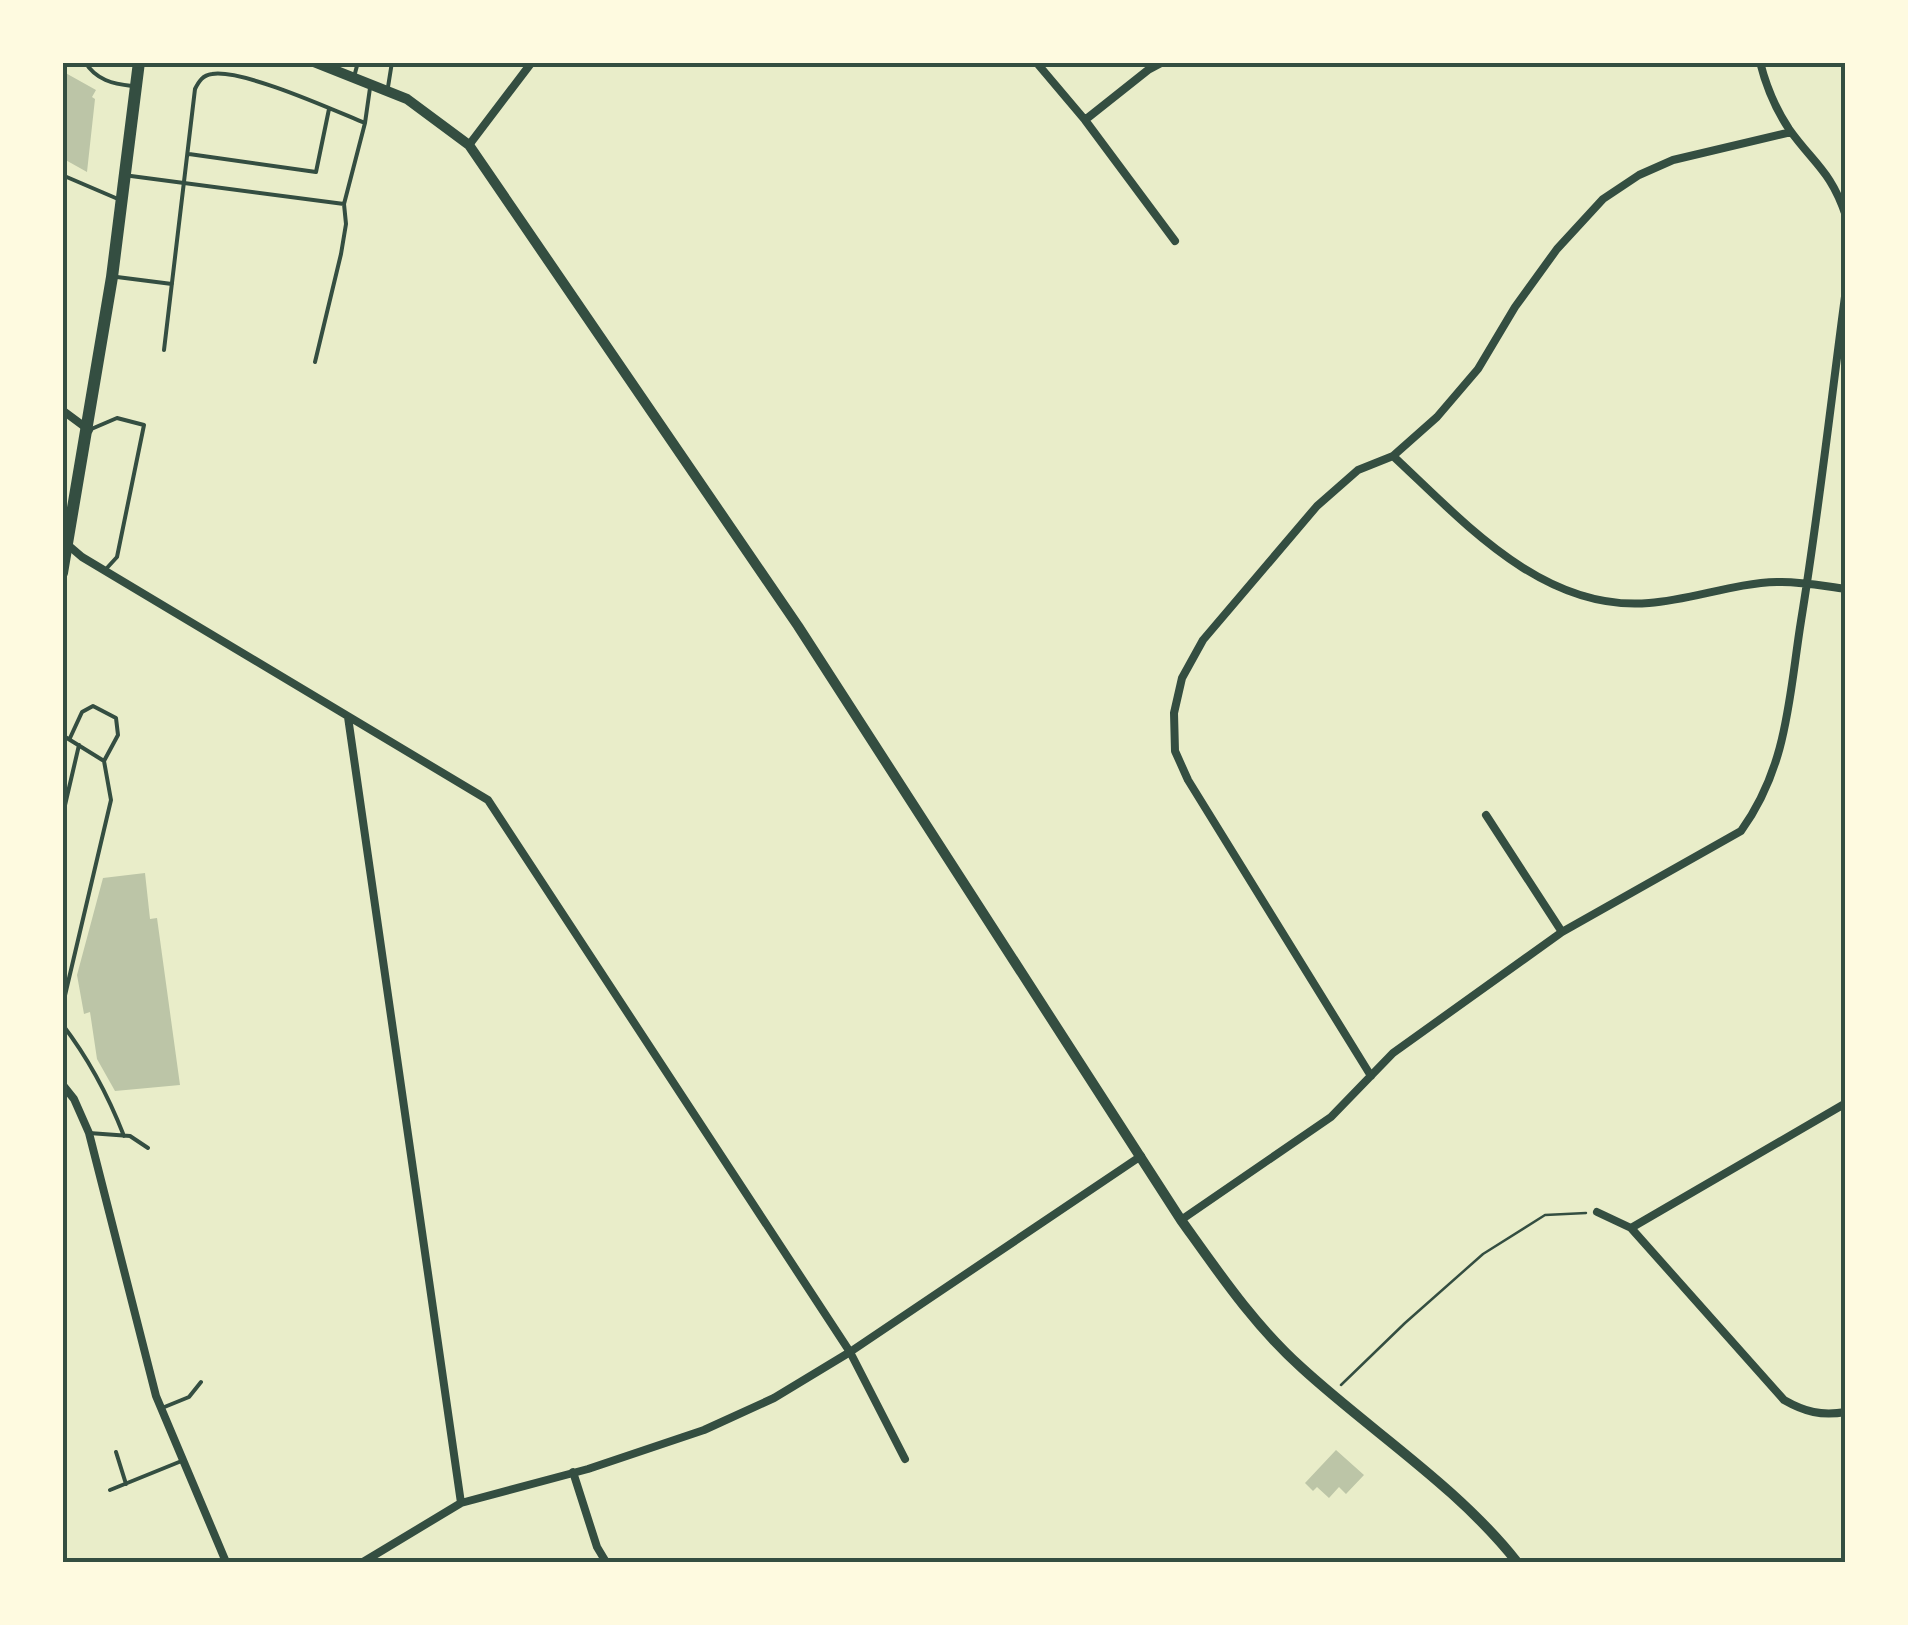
<svg xmlns="http://www.w3.org/2000/svg" width="1908" height="1625" font-family="'Varela Round',sans-serif">
<style>
.building{fill:#bcc5a7}
.lines{fill:none;stroke-linecap:round;stroke-linejoin:round}
.path{stroke:#344e41;stroke-width:2.5}
.service{stroke:#344e41;stroke-width:4}
.minor{stroke:#344e41;stroke-width:8}
.tertiary{stroke:#344e41;stroke-width:10}
.primary{stroke:#344e41;stroke-width:12}
.neatline{fill:none;stroke:#344e41;stroke-width:4}
</style>
<rect width="100%" height="100%" fill="#e9edc9"/>
<path class="building" d="M62,71L96,90L92,97L95,99L87,172L62,158Z
M145,873L150,919L157,918L180,1085L115,1091L97,1059L90,1012L84,1014L77,975L103,878Z
M1336,1450L1364,1475L1346,1494L1339,1487L1329,1498L1317,1487L1313,1491L1305,1483Z"/>
<g class="lines">
<path class="path" d="M1341,1385L1405,1323L1483,1254L1545,1215L1586,1213"/>
<path class="service" d="M85,62C96,80 113,84 132,86
M354,77L358,62
M388,87L392,62
M189,154L316,172L329,109
M62,175L118,199
M131,176L344,204
M117,277L172,284
M164,350L195,89C199,81 203,75 212,74C243,69 333,110 365,123
M315,362L341,254L346,224L344,204L365,123L370,88
M89,430L117,418L144,425L117,557L106,569
M62,735L104,761L118,735L116,718L93,706L82,712L70,738
M62,818L79,745
M62,1008L111,800L104,761
M62,1024C89,1059 108,1095 124,1136
M89,1133L130,1136L148,1148
M162,1408L189,1397L201,1382
M116,1452L126,1484
M110,1490L184,1460"/>
<path class="minor" d="M1036,62L1085,120L1175,241
M1760,62C1766,86 1775,108 1789,129C1814,164 1831,171 1846,216
M1085,120L1148,70L1163,62
M469,145L532,62
M62,410L89,430
M1393,456C1464,522 1543,612 1649,603C1692,600 1734,583 1777,582C1800,581 1823,586 1846,589
M68,545L82,557L488,800L850,1352L905,1459
M348,717L461,1503
M1486,815L1562,932
M1371,1076L1188,780L1175,751L1174,713L1182,678L1203,640L1317,506L1358,470L1393,456L1437,417L1478,369L1515,307L1557,249L1603,199L1639,175L1673,160L1791,132
M62,1084L74,1099L89,1133L156,1396L226,1562
M1597,1212L1631,1228L1784,1400C1805,1412 1821,1416 1846,1412
M1181,1220L1331,1117L1393,1053L1562,932L1741,831C1788,766 1789,696 1801,621C1819,511 1831,400 1846,289
M1631,1228L1846,1103
M573,1472L597,1547L606,1562
M363,1562L461,1503L588,1469L704,1430L774,1398L850,1352L1141,1156"/>
<path class="tertiary" d="M314,62L407,99L469,145L798,626L1181,1220C1219,1273 1254,1325 1302,1368C1372,1432 1458,1487 1517,1562"/>
<path class="primary" d="M62,573L112,277L139,62"/>
</g>
<rect width="1908" height="1625" fill="none" stroke="#fefae0" stroke-width="130"/>
<rect x="65" y="65" width="1778" height="1495" class="neatline"/>
</svg>
